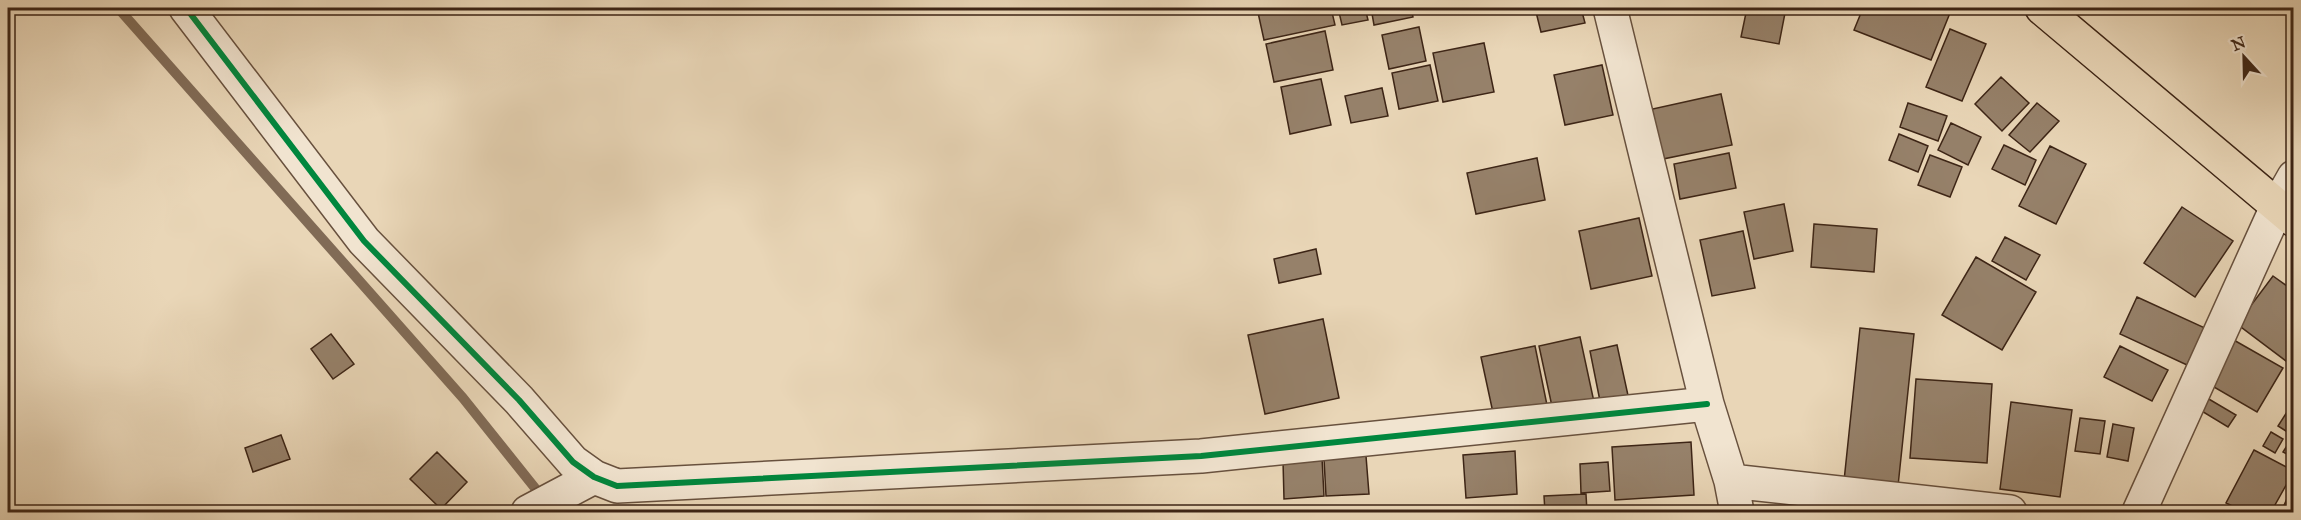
<svg xmlns="http://www.w3.org/2000/svg" width="2301" height="520" font-family="'IM FELL Great Primer',serif">
<style>
.lines{fill:none;stroke-linecap:round;stroke-linejoin:round}
.stream{stroke:#816b56;stroke-width:10}
.building{fill:#96816a;stroke:#3d2516;stroke-width:1.5}
.minor-casing{stroke:#68513e;stroke-width:36}
.major-casing{stroke:#3d2516;stroke-width:36}
.minor{stroke:#f1e4d0;stroke-width:33}
.major{stroke:#e9d6b7;stroke-width:33}
.cycleway-casing{stroke:#f1e4d0;stroke-width:10}
.cycleway{stroke:#00873e;stroke-width:6}
</style>
<rect width="100%" height="100%" fill="#e9d6b7"/>
<filter id="stains"><feTurbulence type="fractalNoise" baseFrequency=".00333" numOctaves="4"/><feColorMatrix values="0 0 0 0 .2 0 0 0 0 .09 0 0 0 0 .02 0 0 0 .5 -.17"/></filter>
<radialGradient id="worn" r=".72"><stop offset=".6" stop-color="#630" stop-opacity="0"/><stop offset="1" stop-color="#630" stop-opacity=".3"/></radialGradient>
<g class="lines">
<path class="stream" d="M118,8L463,398L543,498"/>
</g>
<path class="building" d="M1257,8H1331L1335,25L1264,40Z
M1338,8H1365L1368,20L1342,25Z
M1371,8H1411L1413,17L1374,25Z
M1535,8H1581L1585,23L1541,32Z
M1747,8H1786L1779,44L1741,37Z
M1863,8H1952L1931,60L1854,30Z
M1419,27L1426,61L1389,69L1382,35Z
M1950,29L1986,44L1962,101L1926,87Z
M1325,31L1333,70L1274,82L1266,44Z
M1484,43L1494,92L1443,102L1433,53Z
M1430,65L1438,101L1399,109L1392,73Z
M1602,65L1613,115L1565,125L1554,75Z
M2001,77L2029,103L2002,131L1975,104Z
M1321,79L1331,125L1290,134L1281,87Z
M1382,88L1388,116L1351,123L1345,96Z
M1721,94L1732,145L1658,160L1648,110Z
M1908,103L1947,116L1938,141L1900,127Z
M2037,103L2059,121L2030,152L2009,135Z
M1951,123L1981,137L1968,165L1938,150Z
M1899,134L1928,146L1918,172L1889,160Z
M2004,145L2036,160L2025,185L1992,169Z
M2050,146L2086,164L2056,224L2019,206Z
M1729,153L1736,188L1680,199L1674,164Z
M1930,155L1962,167L1950,197L1918,185Z
M1537,158L1545,200L1476,214L1467,173Z
M1784,204L1793,251L1754,259L1744,212Z
M2182,207L2233,241L2195,297L2144,263Z
M1639,218L1652,276L1591,289L1579,231Z
M1814,224L1877,229L1874,272L1811,267Z
M1743,231L1755,288L1712,296L1700,240Z
M2005,237L2040,255L2026,280L1992,261Z
M1316,249L1321,274L1279,283L1274,259Z
M1976,257L2036,292L2002,350L1942,315Z
M2273,276L2294,291V367L2237,324Z
M2137,297L2205,328L2187,365L2120,334Z
M1323,319L1339,398L1265,414L1248,335Z
M1860,328L1914,334L1898,486L1844,481Z
M331,334L354,364L333,379L311,349Z
M1580,337L1594,402L1553,411L1539,346Z
M2232,339L2283,368L2257,412L2207,383Z
M1617,345L1629,400L1601,406L1590,351Z
M1535,346L1548,410L1495,422L1481,357Z
M2120,346L2168,370L2152,401L2104,377Z
M1916,379L1992,384L1987,463L1910,458Z
M2202,395L2236,415L2228,427L2195,407Z
M2294,401V436L2278,426Z
M2011,402L2072,410L2060,497L2000,489Z
M2080,418L2105,421L2100,454L2075,451Z
M2113,424L2134,428L2128,461L2107,457Z
M2271,432L2283,439L2275,453L2263,446Z
M281,435L290,459L253,472L245,448Z
M2290,441L2294,444V458L2283,452Z
M1691,442L1694,495L1615,500L1612,447Z
M2254,450L2294,471L2271,512H2245L2226,503Z
M1515,451L1517,494L1466,498L1463,455Z
M437,452L467,482L441,509L410,479Z
M1366,456L1369,494L1326,496L1324,459Z
M1322,458L1324,496L1284,499L1283,461Z
M1608,462L1610,491L1581,493L1580,464Z
M2294,483V512H2281Z
M1586,494L1587,512H1545L1544,496Z"/>
<g class="lines">
<g class="minor-casing">
<path id="minor" d="M186,8L364,241L519,400L573,462L594,477L617,486L1201,456L1707,404
M1610,8L1707,404L1731,481L1737,512
M1731,481L2010,512
M528,512L594,477
M2139,512L2277,207L2294,177"/>
</g>
<g class="major-casing">
<path id="major" d="M2042,8L2294,220"/>
</g>
<use href="#minor" class="minor"/>
<use href="#major" class="major"/>
<g class="cycleway-casing">
<path id="cycleway" d="M186,8L364,241L519,400L573,462L594,477L617,486L1201,456L1707,404"/>
</g>
<use href="#cycleway" class="cycleway"/>
</g>
<rect width="2301" height="520" fill="none" stroke="#e9d6b7" stroke-width="30"/>
<rect x="9" y="9" width="2283" height="502" fill="none" stroke="#3d2516" stroke-width="3"/>
<rect x="15" y="15" width="2271" height="490" fill="none" stroke="#3d2516" stroke-width="1.5"/>
<g transform="translate(2244 57) rotate(338)" stroke="#f1e4d0" stroke-width="4.5" paint-order="stroke">
<path d="M0-4.5L10 22L0 15L-10 22Z" fill="#3d2516"/>
<text y="-9" font-size="16" font-weight="bold" text-anchor="middle" fill="#3d2516">N</text>
</g>
<rect width="100%" height="100%" filter="url(#stains)"/>
<rect width="100%" height="100%" fill="url(#worn)"/>
</svg>
